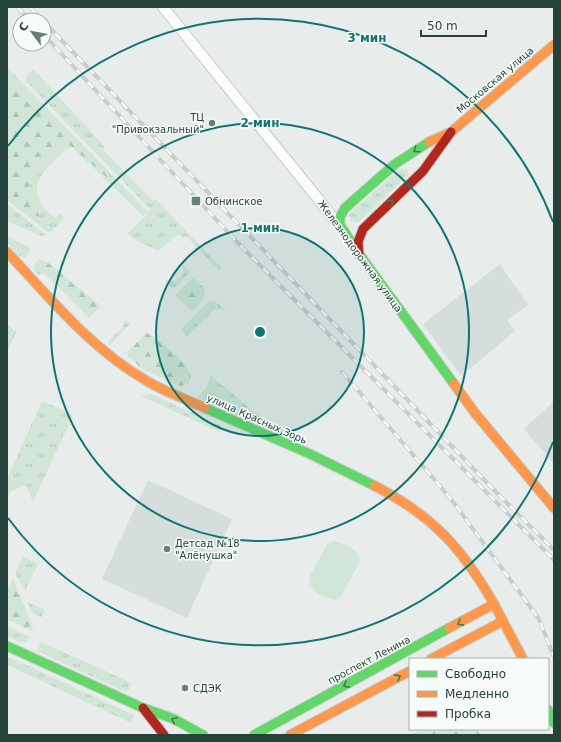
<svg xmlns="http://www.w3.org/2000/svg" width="561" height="742" font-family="'DejaVu Sans',sans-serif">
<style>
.built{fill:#d6dedb}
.grass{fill:url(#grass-tufts)}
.forest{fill:url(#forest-firs)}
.green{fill:#d1e6d8}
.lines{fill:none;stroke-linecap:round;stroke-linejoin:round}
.street-casing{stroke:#c5cac8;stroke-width:12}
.fast-casing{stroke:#c3cbc8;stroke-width:11}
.slow-casing{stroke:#c3cbc8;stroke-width:11}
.jam-casing{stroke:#c3cbc8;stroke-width:11}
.street{stroke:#fcfcfc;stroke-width:10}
.fast{stroke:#63d668;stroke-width:9}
.slow{stroke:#ff974d;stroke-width:9}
.jam{stroke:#b3261e;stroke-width:9}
.rail-casing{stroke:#c9cdcc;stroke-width:4}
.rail{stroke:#f7fbf9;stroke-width:2.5;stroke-dasharray:8;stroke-linecap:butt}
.oneway{stroke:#3d7d4c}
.ring{fill:none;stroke:#0f766e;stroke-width:2}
.poi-dot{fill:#697e78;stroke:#f7fbf9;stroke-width:1.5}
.labels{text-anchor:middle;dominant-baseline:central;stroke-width:3;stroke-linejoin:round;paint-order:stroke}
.street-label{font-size:10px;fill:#24423a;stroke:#f7fbf9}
.poi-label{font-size:10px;fill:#24423a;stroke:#f7fbf9;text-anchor:start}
.centre{fill:#0f766e;stroke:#f7fbf9;stroke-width:2}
.ring-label{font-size:12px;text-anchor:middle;font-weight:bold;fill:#0f766e;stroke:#f7fbf9;stroke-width:3;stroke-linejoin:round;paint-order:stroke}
</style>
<defs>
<pattern id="grass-tufts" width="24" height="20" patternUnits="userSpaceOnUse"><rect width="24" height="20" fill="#d1e6d8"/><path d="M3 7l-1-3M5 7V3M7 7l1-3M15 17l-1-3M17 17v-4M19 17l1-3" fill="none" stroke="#b3c6ba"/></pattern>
<pattern id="forest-firs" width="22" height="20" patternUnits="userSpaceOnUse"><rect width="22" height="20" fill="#d1e6d8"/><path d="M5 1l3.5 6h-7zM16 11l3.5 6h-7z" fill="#b3c6ba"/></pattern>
</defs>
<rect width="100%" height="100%" fill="#e8edeb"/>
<path class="built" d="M500,264L528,305L507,320L515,331L461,376L423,324Z
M554,401V464L524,429Z
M148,480L232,519L187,618L102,579Z"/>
<path class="grass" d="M7,67L148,212L143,216L71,146C45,168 18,189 55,218L60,214L63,217L61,222L49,233L7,200V76L8,74Z
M33,69L105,147L103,150L153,201L156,199L222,269L219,270L186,236L184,238L180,234L177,235L158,251L139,242L127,234L151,210L26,81V77Z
M401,168L407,170L409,174L358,223L351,221L349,214Z
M7,204L46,235L41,236L7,221Z
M7,236L29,247L30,251L26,258L20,256L7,243Z
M183,266L190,272L173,289L165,281L166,280L175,281L183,274Z
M213,300L226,310L215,309L187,336L181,329L209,301Z
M125,320L131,323L110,345L107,342L122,328Z
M211,376L268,423L269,425L264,428L197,398L206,388Z
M151,394L221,426L219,432L141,396Z
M42,401L73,415L33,502L26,485L10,492L7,500V479Z
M23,556L38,564L25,591L15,573Z
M28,602L45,610L41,617L31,612Z
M7,626L30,637L26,642H20L7,636Z
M41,642L132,683L127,692L123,691L37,651Z
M7,658H11L134,715L131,723L7,665Z"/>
<path class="forest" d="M8,83H18L28,91L108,172L109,179L68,144L37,170L27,188L37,209L39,217L28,212L7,195Z
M39,259L50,264L101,306L89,318L44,273L40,275L34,271L33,267Z
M193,278L205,289L203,300L192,311L175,295Z
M7,323L16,332L7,352Z
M147,333C159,340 190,363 191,378L188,384L180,386L142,369L128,356V351Z
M13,578L33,628L32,631L7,619V590Z
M422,729H478L480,735H410Z"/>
<path class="green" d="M332,541C343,542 360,549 360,562L341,596L336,600C325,599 309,591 309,578L327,544Z"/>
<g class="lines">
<g class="street-casing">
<path id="street" d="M163,7L340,226"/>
</g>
<g class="fast-casing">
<path id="fast" d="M429,142L395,164L345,208L340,217V225L359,254L454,384
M205,408L310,454L375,486
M7,646L143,708L174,719L203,735
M548,710L554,723
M254,735L449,628"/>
</g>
<g class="slow-casing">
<path id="slow" d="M429,142L451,132L554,45
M7,252C50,298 92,350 147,381C165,392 186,399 205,408
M454,384L475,413L554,508
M375,486C433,516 462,548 494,604
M449,628L494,604L523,659
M431,659L503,621
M290,735L410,671"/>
</g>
<g class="jam-casing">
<path id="jam" d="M359,254L358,242L363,229L423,171L451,132
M143,708L164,735"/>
</g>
<use href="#street" class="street"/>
<use href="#fast" class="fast"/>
<use href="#slow" class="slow"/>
<use href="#jam" class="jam"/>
<g class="rail-casing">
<path id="rail" d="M17,7L30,20
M30,7L42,20
M44,22L495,491L554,550
M44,35L237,242L554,560
M342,372L451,499L539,619L554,657"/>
</g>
<use href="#rail" class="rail"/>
</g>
<defs><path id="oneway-chevron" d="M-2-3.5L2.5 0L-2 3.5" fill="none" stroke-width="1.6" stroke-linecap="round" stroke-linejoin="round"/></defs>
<g class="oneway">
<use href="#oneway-chevron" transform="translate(416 150) rotate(146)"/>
<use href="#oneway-chevron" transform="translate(391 202) rotate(-44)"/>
<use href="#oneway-chevron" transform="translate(460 623) rotate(151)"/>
<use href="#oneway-chevron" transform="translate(398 677) rotate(-29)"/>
<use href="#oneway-chevron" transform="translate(346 685) rotate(151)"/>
<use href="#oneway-chevron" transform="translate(174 720) rotate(-155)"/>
</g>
<circle cx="260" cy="332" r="104" fill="#0f766e" fill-opacity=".12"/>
<g class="ring">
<circle cx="260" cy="332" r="104"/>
<circle cx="260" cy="332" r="209"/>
<path d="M553 442A313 313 0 0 1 8 518M8 146A313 313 0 0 1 553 222"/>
</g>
<g class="poi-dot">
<circle cx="212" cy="123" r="4"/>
<rect x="191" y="196" width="10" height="10" rx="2"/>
<circle cx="167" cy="549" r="4"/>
<circle cx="185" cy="688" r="4"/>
</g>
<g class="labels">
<g class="street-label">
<text transform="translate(495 80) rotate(-40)">Московская улица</text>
<text transform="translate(360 256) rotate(54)">Железнодорожная улица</text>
<text transform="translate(257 419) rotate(24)">улица Красных Зорь</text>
<text transform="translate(369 660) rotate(-28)">проспект Ленина</text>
</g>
<g class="poi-label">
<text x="204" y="117" text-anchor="end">ТЦ<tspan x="204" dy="12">"Привокзальный"</tspan></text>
<text x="205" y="201">Обнинское</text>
<text x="175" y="543">Детсад №18<tspan x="175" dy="12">"Алёнушка"</tspan></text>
<text x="193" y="688">СДЭК</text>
</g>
</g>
<circle cx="260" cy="332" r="6" class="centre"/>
<g class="ring-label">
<text x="367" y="42">3 мин</text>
<text x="260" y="127">2 мин</text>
<text x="260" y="232">1 мин</text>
</g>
<rect width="561" height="742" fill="none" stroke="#24423a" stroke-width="16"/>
<rect x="409" y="658" width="140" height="72" fill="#f7fbf9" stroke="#a3b1ad"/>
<rect x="417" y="671" width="20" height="6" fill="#63d668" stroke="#a3b1ad"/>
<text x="445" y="678" font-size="12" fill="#24423a">Свободно</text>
<rect x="417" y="691" width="20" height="6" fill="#ff974d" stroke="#a3b1ad"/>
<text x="445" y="698" font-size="12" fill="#24423a">Медленно</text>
<rect x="417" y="711" width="20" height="6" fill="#b3261e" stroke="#a3b1ad"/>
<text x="445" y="718" font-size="12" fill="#24423a">Пробка</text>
<g transform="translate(32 32) rotate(302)"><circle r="19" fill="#f7fbf9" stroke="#a3b1ad"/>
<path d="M0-3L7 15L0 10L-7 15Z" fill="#697e78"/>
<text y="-6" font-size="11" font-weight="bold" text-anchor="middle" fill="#24423a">С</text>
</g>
<path d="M421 30v6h65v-6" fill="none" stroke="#24423a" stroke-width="2"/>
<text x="427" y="30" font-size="12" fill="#24423a" stroke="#f7fbf9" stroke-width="3" paint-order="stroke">50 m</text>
</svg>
